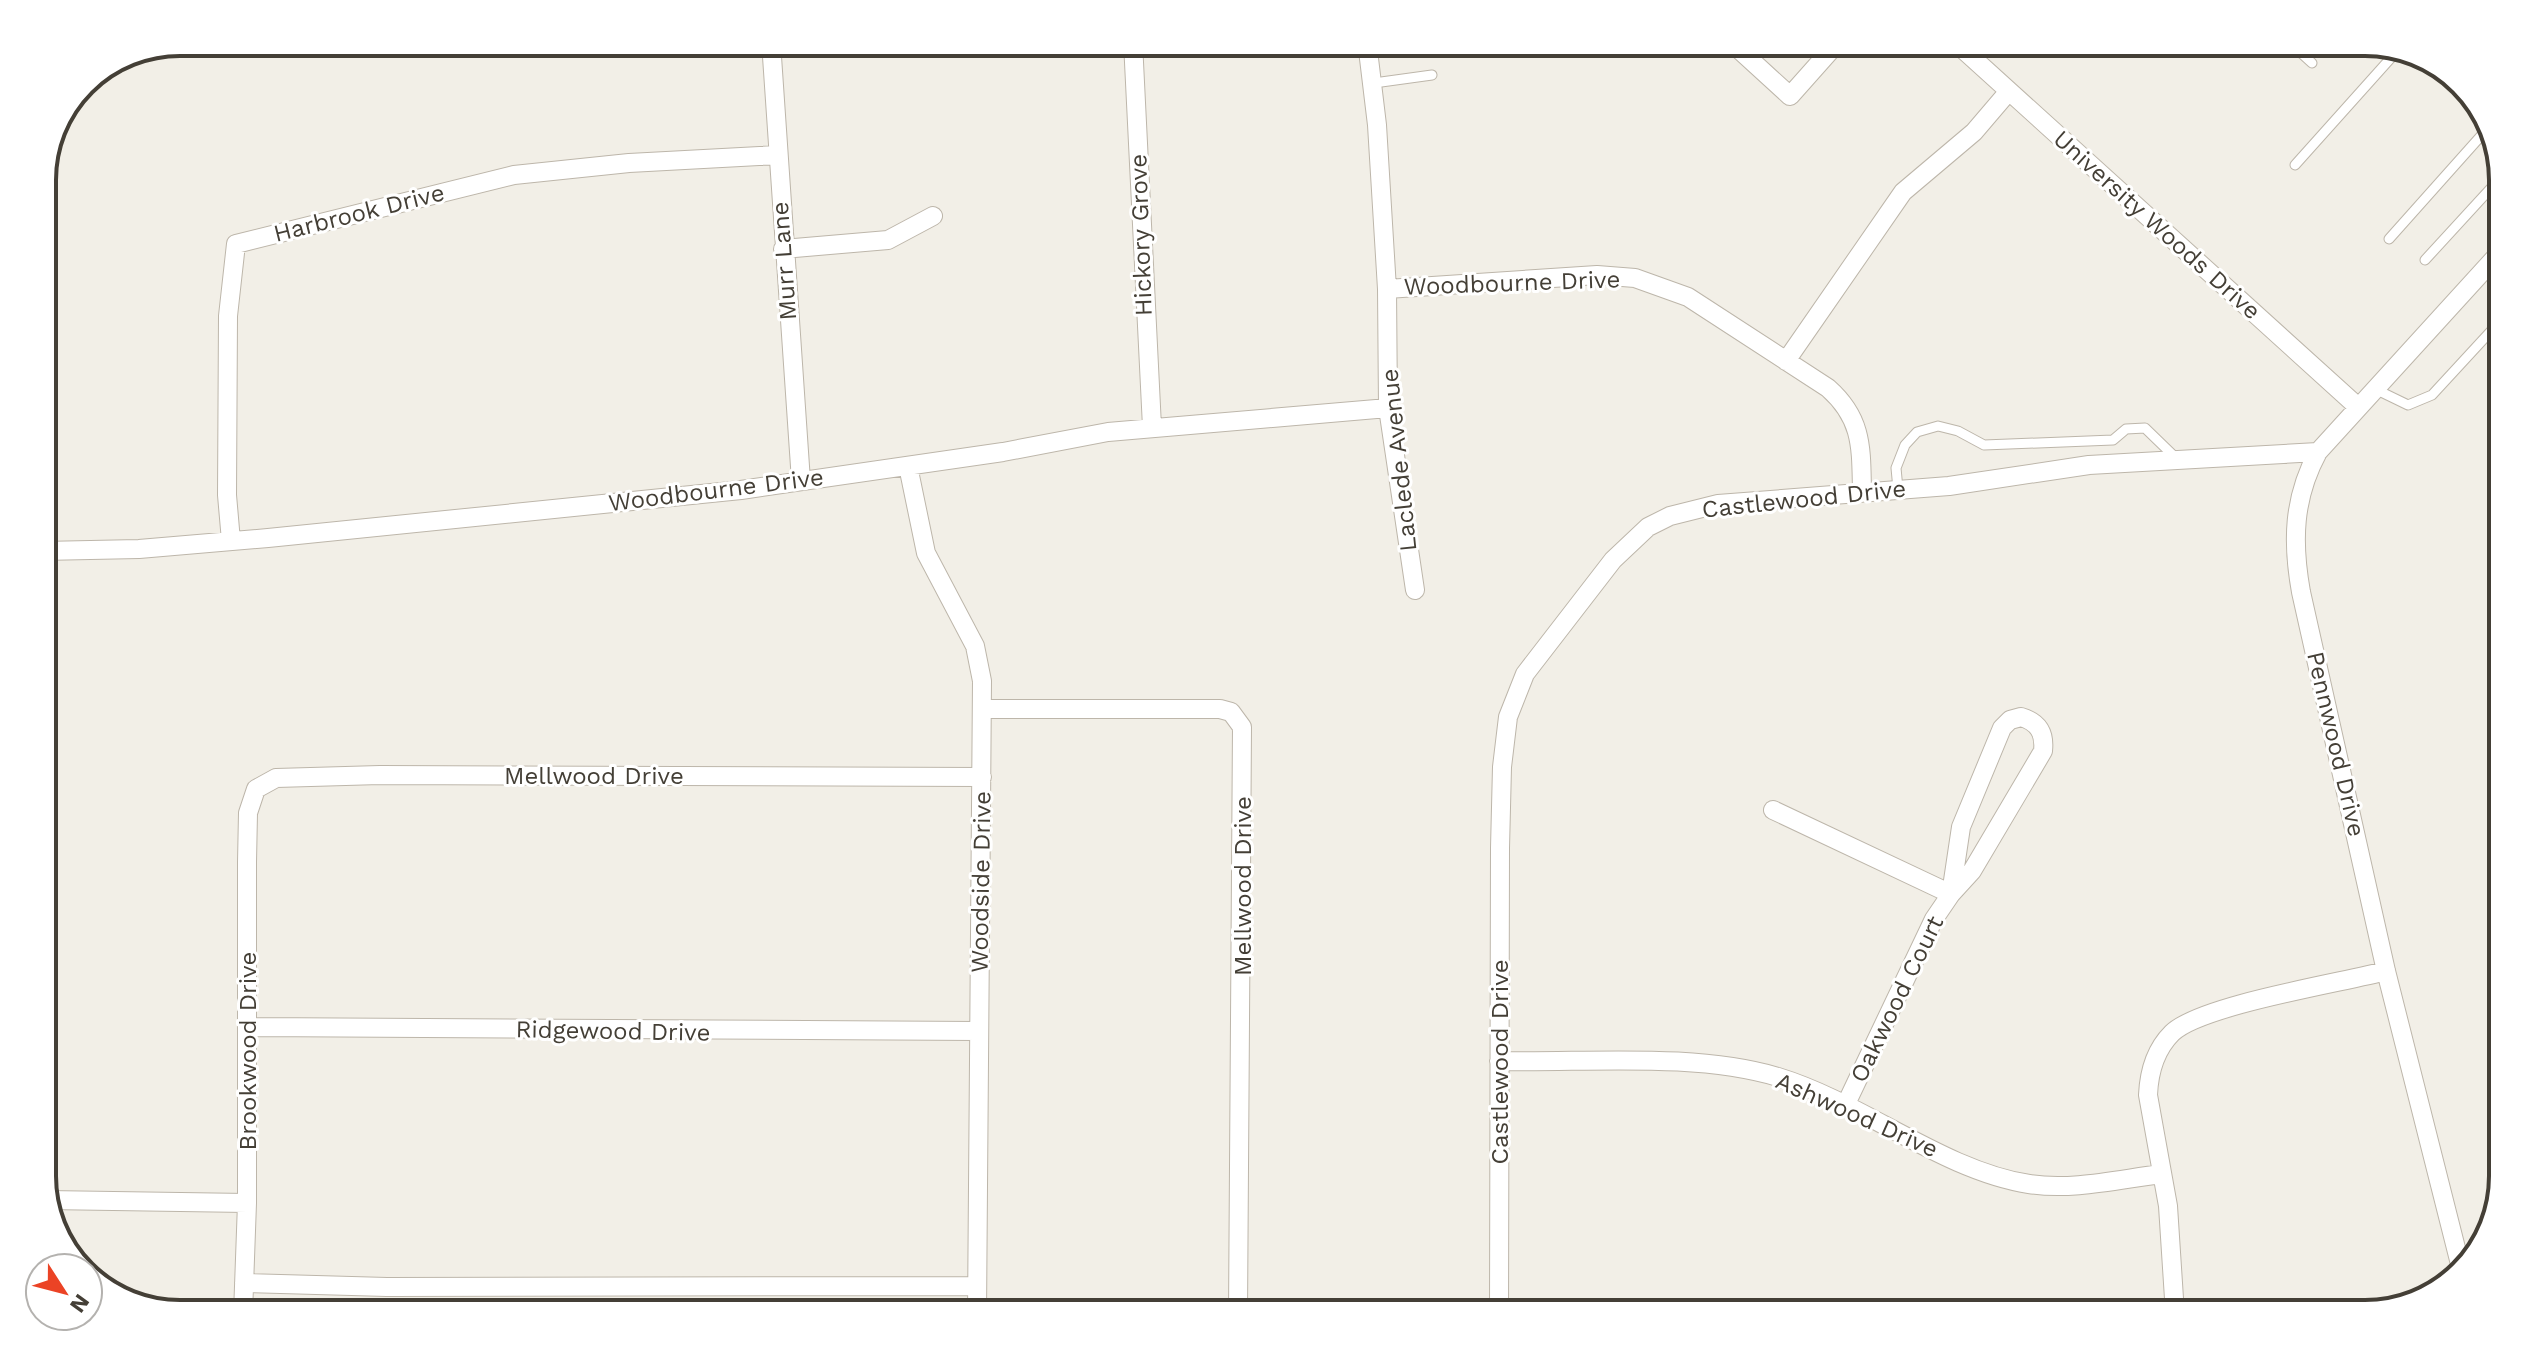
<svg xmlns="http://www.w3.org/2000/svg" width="2545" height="1356" font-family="'Work Sans',sans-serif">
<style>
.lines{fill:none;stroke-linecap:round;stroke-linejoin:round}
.service-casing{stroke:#bdb6aa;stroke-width:11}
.minor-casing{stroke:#bdb6aa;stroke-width:20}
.service{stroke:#fff;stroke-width:9}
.minor{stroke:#fff;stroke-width:18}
.labels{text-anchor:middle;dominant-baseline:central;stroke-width:6;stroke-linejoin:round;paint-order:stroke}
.street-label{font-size:24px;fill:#443f36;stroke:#fff}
.rim{fill:none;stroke:#443f36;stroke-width:4}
</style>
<rect width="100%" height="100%" fill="#f2efe7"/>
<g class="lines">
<g class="service-casing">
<path id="service" d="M2289,42L2312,63
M1374,83L1432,75
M2295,165L2398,50
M2389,239L2488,128
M2425,260L2503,175
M2375,389L2408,405L2432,395L2503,318
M1898,489L1896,468L1905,445L1917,432L1938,426L1958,431L1984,445L2113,440L2126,429L2145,428L2178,460"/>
</g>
<g class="minor-casing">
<path id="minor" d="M771,42L801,481
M1133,42L1152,427
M1367,42L1377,125L1387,289L1388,408L1415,590
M1731,42L1790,96L1838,42
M1955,42L2358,407
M783,249L888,240L933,216
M1387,289L1597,275L1635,278L1688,297L1828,388C1863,419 1861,448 1862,491
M1786,361L1903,192L1974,132L2009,91
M908,466L926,553L975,646L982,681L977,1314
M231,541L227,495L228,316L236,244L514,175L629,163L778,155
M42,551L139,549L268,538L741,490L1003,452L1108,432L1388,408
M982,709H1220L1231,712L1242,727L1238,1314
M2021,717C2038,722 2045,733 2043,751L1972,871L1951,894L1961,827L2002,728L2010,720Z
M1773,810L1951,894L1934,919L1846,1104
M247,1027L978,1031
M1499,1061C1587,1063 1694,1052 1778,1077C1863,1103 1944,1171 2029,1184C2072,1191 2120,1179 2162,1174
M47,1200L247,1203
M2461,1268L2386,971L2301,592C2292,542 2293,498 2318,452L2503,249
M244,1283L387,1287L977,1286
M243,1314L247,1203V862L248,813L256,789L276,778L380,775L982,777
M1499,1314L1500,848L1502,767L1508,717L1525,674L1613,560L1648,527L1670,516L1718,504L1949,486L2089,465L2318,452
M2175,1314L2168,1206L2148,1095C2149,1072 2155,1050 2172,1033C2201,1005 2340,983 2386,971"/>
</g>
<use href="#service" class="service"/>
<use href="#minor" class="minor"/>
</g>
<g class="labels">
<g class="street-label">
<text transform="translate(359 213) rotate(-14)">Harbrook Drive</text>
<text transform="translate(2157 225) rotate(42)">University Woods Drive</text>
<text transform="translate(1141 235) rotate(-92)">Hickory Grove</text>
<text transform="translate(784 261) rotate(-94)">Murr Lane</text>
<text transform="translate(1512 283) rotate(-2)">Woodbourne Drive</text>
<text transform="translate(1399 460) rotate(-96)">Laclede Avenue</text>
<text transform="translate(716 490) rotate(-7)">Woodbourne Drive</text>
<text transform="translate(1804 499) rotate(-6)">Castlewood Drive</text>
<text transform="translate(2336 744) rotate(77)">Pennwood Drive</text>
<text x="594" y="776">Mellwood Drive</text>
<text transform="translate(981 882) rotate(-89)">Woodside Drive</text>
<text transform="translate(1243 886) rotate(-90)">Mellwood Drive</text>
<text transform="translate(1897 999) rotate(-64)">Oakwood Court</text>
<text transform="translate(613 1031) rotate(1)">Ridgewood Drive</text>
<text transform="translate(248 1051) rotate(-90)">Brookwood Drive</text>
<text transform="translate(1500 1062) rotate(-90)">Castlewood Drive</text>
<text transform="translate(1857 1115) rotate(24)">Ashwood Drive</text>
</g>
</g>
<path d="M0 0H2545V1356H0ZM180 56H2365A124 124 0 0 1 2489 180V1176A124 124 0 0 1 2365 1300H180A124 124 0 0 1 56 1176V180A124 124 0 0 1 180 56Z" fill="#fff" fill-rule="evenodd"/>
<path class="rim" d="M180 56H2365A124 124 0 0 1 2489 180V1176A124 124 0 0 1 2365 1300H180A124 124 0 0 1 56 1176V180A124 124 0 0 1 180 56Z"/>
<g transform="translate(64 1292) rotate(126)"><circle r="38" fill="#ffffff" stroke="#b4b2af" stroke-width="2"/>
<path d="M0-6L14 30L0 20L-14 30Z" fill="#eb4325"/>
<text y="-12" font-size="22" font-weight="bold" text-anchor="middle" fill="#443f36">N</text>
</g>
</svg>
